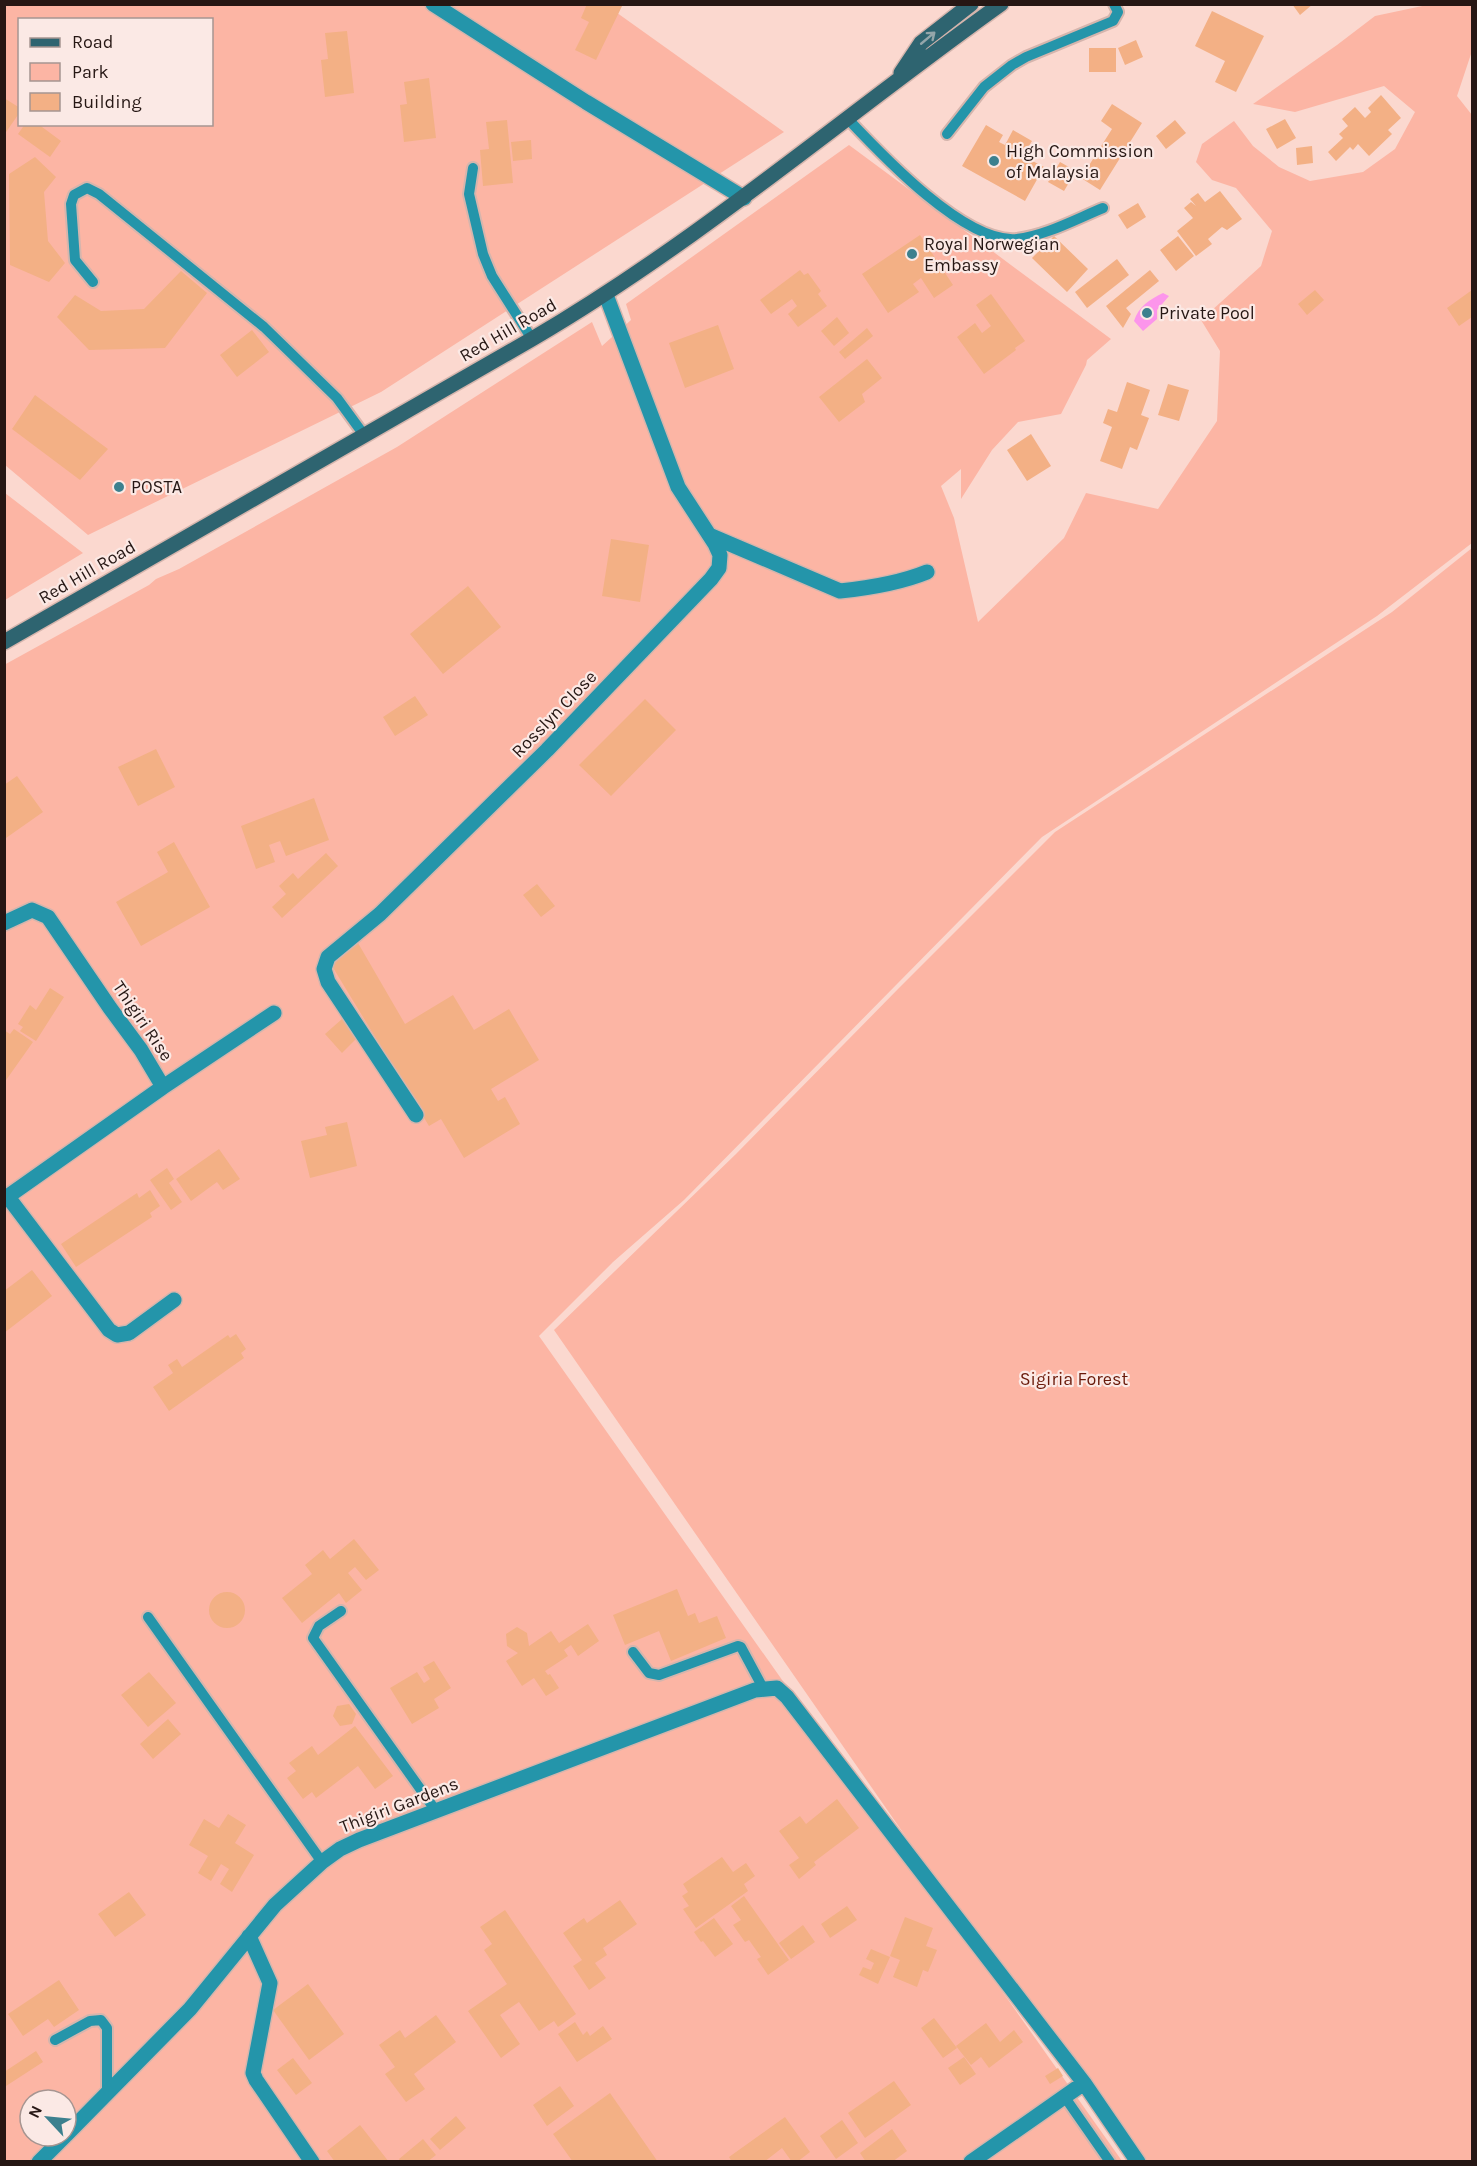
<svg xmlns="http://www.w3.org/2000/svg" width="1477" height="2166" font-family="Karla,sans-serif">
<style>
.green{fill:#fcb5a4;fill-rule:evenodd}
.water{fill:#fc95eb}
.building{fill:#f3b085}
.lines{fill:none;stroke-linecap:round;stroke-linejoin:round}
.lane-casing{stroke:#d5b5ad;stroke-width:14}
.street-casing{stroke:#d5b5ad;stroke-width:18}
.secondary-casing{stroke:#d5b5ad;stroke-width:18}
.lane{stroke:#2495aa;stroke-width:10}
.street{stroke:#2495aa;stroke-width:15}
.secondary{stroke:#2e6470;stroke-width:15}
.oneway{stroke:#94a6aa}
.poi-dot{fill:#3c808e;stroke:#fbe9e5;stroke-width:2}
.labels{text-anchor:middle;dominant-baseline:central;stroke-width:4.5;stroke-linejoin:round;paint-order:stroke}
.poi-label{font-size:18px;fill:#261714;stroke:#fbe9e5;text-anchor:start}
.street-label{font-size:18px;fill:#261714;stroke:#fbe9e5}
.park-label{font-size:18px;fill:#6a1a0a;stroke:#fbe9e5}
</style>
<rect width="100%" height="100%" fill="#fbd8cf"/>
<path class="green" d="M4,5H606L784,132L381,392L88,535L5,465ZM20,20H212V124H20Z
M1427,5H1472V51L1457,96L1472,115V543L1377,616L1042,837L684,1200L613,1262L539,1336L1122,2161H5L4,665L149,585L156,579L179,569L397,447L592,322L602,346L631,320L626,304L849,145L1111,339L1087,360L1086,365L1061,414L1018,422L992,450L961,499V469L941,486L954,518L978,622L1064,538L1086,493L1158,509L1217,421L1220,351L1201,320L1261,266L1272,231L1236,188L1212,180L1196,162L1202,144L1234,121L1253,146L1279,167L1310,181L1363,172L1395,149L1415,112L1384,86L1295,112L1253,104L1337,45L1375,16ZM30,2100H66V2136H30Z
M5,493L83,553L5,600H4Z
M1472,548V2161H1131L554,1330L736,1154L898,989L1055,832L1392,612Z"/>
<path class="water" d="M1163,293L1169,296L1157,310V319L1143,331L1134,321C1139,306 1149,300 1163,293Z"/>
<path class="building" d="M587,4H623L596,60L575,50L589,22L581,18Z
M1292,4H1313L1300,15Z
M1212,11L1264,36L1236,92L1215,82L1225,61L1195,46Z
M347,31L354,93L325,97L321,60L328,59L325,33Z
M1136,40L1143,57L1125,65L1118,48Z
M1089,48H1116V72H1089Z
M429,78L436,138L404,142L400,105L407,104L404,82Z
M1381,95L1401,118L1388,130L1392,134L1369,156L1358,144L1353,150L1350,147L1336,161L1328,152L1343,138L1339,134L1348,126L1342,119L1355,107L1365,118L1371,112L1368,108Z
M4,98L20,108V112L4,135Z
M1112,104L1142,123L1100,190L1081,178L1112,129L1101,121Z
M1285,119L1296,138L1277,149L1266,129Z
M507,120L513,183L483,186L480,150L489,149L486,122Z
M1175,120L1186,133L1166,149L1156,136Z
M25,124H38L61,141L50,157L18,134Z
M986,125L1003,135L999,142L1005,145L1013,130L1032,141L1023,156L1044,167L1025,201L962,166Z
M531,140L532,159L513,161L511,142Z
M1312,146L1313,163L1297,165L1296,148Z
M35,157L56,177L44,192L48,241L65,263L49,282L10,265L9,174Z
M1060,162L1076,171L1064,191L1048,182Z
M1220,191L1242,219L1227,230L1222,227L1208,239L1212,244L1196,256L1177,231L1193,218L1184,208L1191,202L1196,206L1190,199L1198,193L1205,202Z
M1138,203L1146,217L1127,229L1118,215Z
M920,235L953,285L934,298L921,278L913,284L919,292L888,313L862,274Z
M1054,236L1088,269L1067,292L1032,258Z
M1178,236L1194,256L1176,271L1160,250Z
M1117,259L1129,275L1087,308L1075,292Z
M800,270L804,275L808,273L821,291L818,294L827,306L798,327L788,314L797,306L792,299L771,314L760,300Z
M1150,270L1159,281L1126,308L1131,314L1123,328L1106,306Z
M181,271L207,293L165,348L89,350L57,317L75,295L101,311L144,309Z
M1315,290L1324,300L1307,315L1298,304Z
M1472,290V317L1459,326L1447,308Z
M991,294L1025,341L1015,348L1016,350L984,374L957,337L975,323L982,333L991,326L976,305Z
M837,317L849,333L834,346L821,331Z
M718,325L734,369L685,388L669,343Z
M867,328L873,336L845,359L839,352Z
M252,330L269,352L237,377L220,355Z
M867,359L882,378L862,394L865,402L839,422L819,397Z
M1127,382L1150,390L1141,415L1149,418L1137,450L1130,447L1122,469L1100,461L1112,427L1103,423L1108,409L1117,412Z
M1168,384L1189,390L1179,421L1158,415Z
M35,395L108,449L80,480L12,429Z
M1031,434L1051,466L1027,481L1007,450Z
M611,539L649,545L640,602L602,596Z
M468,586L501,627L443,674L410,634Z
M415,696L428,715L395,736L383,717Z
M645,699L676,730L611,796L579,765Z
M156,749L175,787L138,806L118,767Z
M17,776L43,812L6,838L4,836V785Z
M314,798L329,840L286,856L280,841L269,845L275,862L256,869L241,826Z
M174,842L210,907L141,946L116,902L168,872L157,852Z
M326,853L338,866L282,918L272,907L286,894L279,886L293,873L298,879Z
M537,884L555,906L541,917L523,895Z
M358,943L405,1024L453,995L474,1030L509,1009L539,1060L491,1089L498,1101L505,1097L520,1124L464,1158L441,1119L429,1126L329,961Z
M50,988L64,997L36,1041L20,1031L23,1027L18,1024L30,1005L36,1010Z
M342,1019L358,1037L342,1053L325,1034Z
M14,1029L33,1042L4,1083V1030L10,1034Z
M347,1122L357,1166L310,1178L301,1141L327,1135L325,1127Z
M219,1149L240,1179L223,1190L217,1182L191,1201L176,1179Z
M167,1168L174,1179L169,1183L182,1202L171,1210L150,1180Z
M150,1190L160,1206L150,1213L152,1217L76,1267L61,1244L137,1193L139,1198Z
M32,1270L52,1296L4,1333V1291Z
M236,1334L246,1349L241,1353L244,1358L169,1411L153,1387L173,1373L168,1365L177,1359L182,1367L228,1335L230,1338Z
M354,1539L379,1570L366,1580L355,1567L348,1573L362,1590L346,1603L339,1593L302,1623L282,1598L312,1574L305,1565L323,1550L330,1559Z
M677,1589L688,1616L695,1613L699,1623L717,1616L726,1638L671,1661L659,1631L625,1645L613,1615Z
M209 1610a18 18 0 1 1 36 0a18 18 0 1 1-36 0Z
M588,1624L599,1641L578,1656L571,1645L564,1650L568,1656L545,1671L548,1675L550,1674L559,1688L546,1696L534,1678L522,1686L506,1661L518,1653L507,1646L506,1634L517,1627L527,1633L529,1646L551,1631L559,1643Z
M434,1661L451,1688L434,1699L439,1708L412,1724L390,1688L417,1672L424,1683L430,1679L423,1667Z
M149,1672L176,1703L148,1727L121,1695Z
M349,1704L356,1714L352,1724L340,1726L333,1716L337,1706Z
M168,1719L181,1734L153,1759L140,1744Z
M355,1726L393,1776L375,1789L358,1766L316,1798L312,1792L303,1799L287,1778L296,1771L289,1763L312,1746L318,1755Z
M837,1799L859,1828L814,1862L816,1865L799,1879L789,1865L799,1858L779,1831L800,1816L806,1824Z
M228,1814L246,1825L235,1843L254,1855L232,1892L220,1884L229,1869L221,1864L211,1881L198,1873L208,1856L189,1845L204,1819L219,1828Z
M722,1857L733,1872L746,1863L755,1876L744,1884L748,1891L696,1928L683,1909L689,1906L682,1896L688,1892L683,1884Z
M129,1892L146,1915L115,1937L98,1914Z
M744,1896L789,1960L768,1975L757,1959L761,1957L749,1940L745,1942L733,1925L741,1920L731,1906Z
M620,1900L637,1924L603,1948L607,1955L595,1963L606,1978L589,1990L573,1966L582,1960L563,1933L584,1918L587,1923Z
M847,1906L857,1920L830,1938L821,1924Z
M505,1910L576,2014L558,2027L554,2021L539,2031L519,2002L500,2015L520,2044L501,2058L468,2011L507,1984L484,1950L492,1944L480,1927Z
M905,1917L933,1928L926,1946L937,1950L928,1972L923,1970L917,1987L893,1977L900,1960L890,1956Z
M714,1918L733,1944L715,1957L703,1941L701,1942L694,1932Z
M803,1925L815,1942L791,1959L779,1943Z
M871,1949L890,1957L878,1984L859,1975L863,1967L871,1970L874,1963L866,1959Z
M59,1980L79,2010L54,2027L48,2019L23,2036L8,2014Z
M308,1984L344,2034L309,2060L273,2010Z
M436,2015L456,2042L414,2074L425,2089L406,2102L385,2074L395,2067L379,2045L400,2030L405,2038Z
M934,2018L957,2048L943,2058L921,2028Z
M575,2022L583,2035L587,2031L590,2036L603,2026L612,2039L577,2062L558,2034Z
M986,2023L1000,2042L1014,2030L1023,2042L989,2068L981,2057L971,2065L956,2046Z
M36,2051L43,2062L6,2086L4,2072Z
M964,2057L976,2074L960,2085L948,2068Z
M293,2058L312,2083L296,2095L277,2070Z
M1058,2068L1063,2076L1050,2084L1045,2076Z
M894,2081L911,2105L865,2138L848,2113Z
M560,2086L574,2106L547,2126L533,2105Z
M610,2093L658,2162H573L553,2134Z
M456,2116L466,2128L440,2150L430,2139Z
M785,2117L810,2152L797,2162H792L782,2148L764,2162H732L729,2157Z
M842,2120L858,2143L836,2159L820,2136Z
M360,2125L389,2162H335L327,2151Z
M892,2129L907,2151L892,2162H866L860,2153Z
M423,2139L436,2155L427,2162H401L399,2159Z"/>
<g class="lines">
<g class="lane-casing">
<path id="lane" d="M847,118C881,154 964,243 1016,239C1045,236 1076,219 1103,208
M947,134L984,87L1012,65L1026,57L1113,21L1118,12L1114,4
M473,168L469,194L483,254L492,276L532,339
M93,282L75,260L71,204L74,195L87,188L99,194L264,327L337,398L364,435
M341,1611L319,1626L313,1638L436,1811
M148,1617L322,1862
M633,1652L649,1673L659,1675L738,1646L741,1647L763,1688
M55,2040L90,2021L101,2020L107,2028V2092
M1064,2096L1110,2162"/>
</g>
<g class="street-casing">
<path id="street" d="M433,4L586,102L744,198
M709,535L840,591C869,588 900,583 927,572
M4,923L32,910L48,917L110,1008L141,1050L163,1087L4,1199
M163,1087L274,1013
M416,1115L328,982L324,969L328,957L380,914L547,750L711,579L719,568L720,555L715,544L678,487L606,295
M8,1197L109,1330L117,1335L129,1333L174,1300
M249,1936L270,1983L253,2073L256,2080L312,2162
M66,2135L190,2009L275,1905L322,1862L340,1849L359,1840L755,1690L777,1688L787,1697L1084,2083L1138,2162
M39,2162L65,2136
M971,2162L1084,2083"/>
</g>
<g class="secondary-casing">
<path id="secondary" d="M901,73L921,43L971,4
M4,642L532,339C698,242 844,116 1001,4"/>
</g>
<use href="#lane" class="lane"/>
<use href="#street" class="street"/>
<use href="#secondary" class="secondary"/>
</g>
<defs><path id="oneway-shaft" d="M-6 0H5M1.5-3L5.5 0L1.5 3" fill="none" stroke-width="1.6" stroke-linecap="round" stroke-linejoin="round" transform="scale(1.5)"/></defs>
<use class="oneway" href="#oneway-shaft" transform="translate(928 38) rotate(-40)"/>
<g class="poi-dot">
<circle cx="994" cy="161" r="6"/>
<circle cx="912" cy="254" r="6"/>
<circle cx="1147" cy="313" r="6"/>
<circle cx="119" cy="487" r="6"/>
</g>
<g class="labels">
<g class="poi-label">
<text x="1006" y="151">High Commission<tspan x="1006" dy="21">of Malaysia</tspan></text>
<text x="924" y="244">Royal Norwegian<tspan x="924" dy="21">Embassy</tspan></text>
<text x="1159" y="313">Private Pool</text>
<text x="131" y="487">POSTA</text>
</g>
<g class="street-label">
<text transform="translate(508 330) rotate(-30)">Red Hill Road</text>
<text transform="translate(87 572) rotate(-30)">Red Hill Road</text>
<text transform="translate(554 714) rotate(-46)">Rosslyn Close</text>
<text transform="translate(143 1021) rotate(56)">Thigiri Rise</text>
<text transform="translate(399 1805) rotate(-21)">Thigiri Gardens</text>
</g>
<g class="park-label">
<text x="1074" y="1379">Sigiria Forest</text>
</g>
</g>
<rect width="1477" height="2166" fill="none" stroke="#261714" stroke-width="12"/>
<rect x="18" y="18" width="195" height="108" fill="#fbe9e5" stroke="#a69591" stroke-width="1.5"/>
<rect x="30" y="38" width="30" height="9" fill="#2e6470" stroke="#a69591" stroke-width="1.5"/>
<text x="72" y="48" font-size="18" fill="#261714">Road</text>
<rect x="30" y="63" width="30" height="18" fill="#fcb5a4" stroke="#a69591" stroke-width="1.5"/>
<text x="72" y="78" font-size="18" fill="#261714">Park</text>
<rect x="30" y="93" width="30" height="18" fill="#f3b085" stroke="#a69591" stroke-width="1.5"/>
<text x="72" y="108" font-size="18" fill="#261714">Building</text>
<g transform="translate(48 2118) rotate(296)"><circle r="28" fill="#fbe9e5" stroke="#a69591" stroke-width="1.5"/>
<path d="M0-4.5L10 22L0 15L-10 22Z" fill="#3c808e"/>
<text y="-9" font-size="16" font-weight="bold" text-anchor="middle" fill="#261714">N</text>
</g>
</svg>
